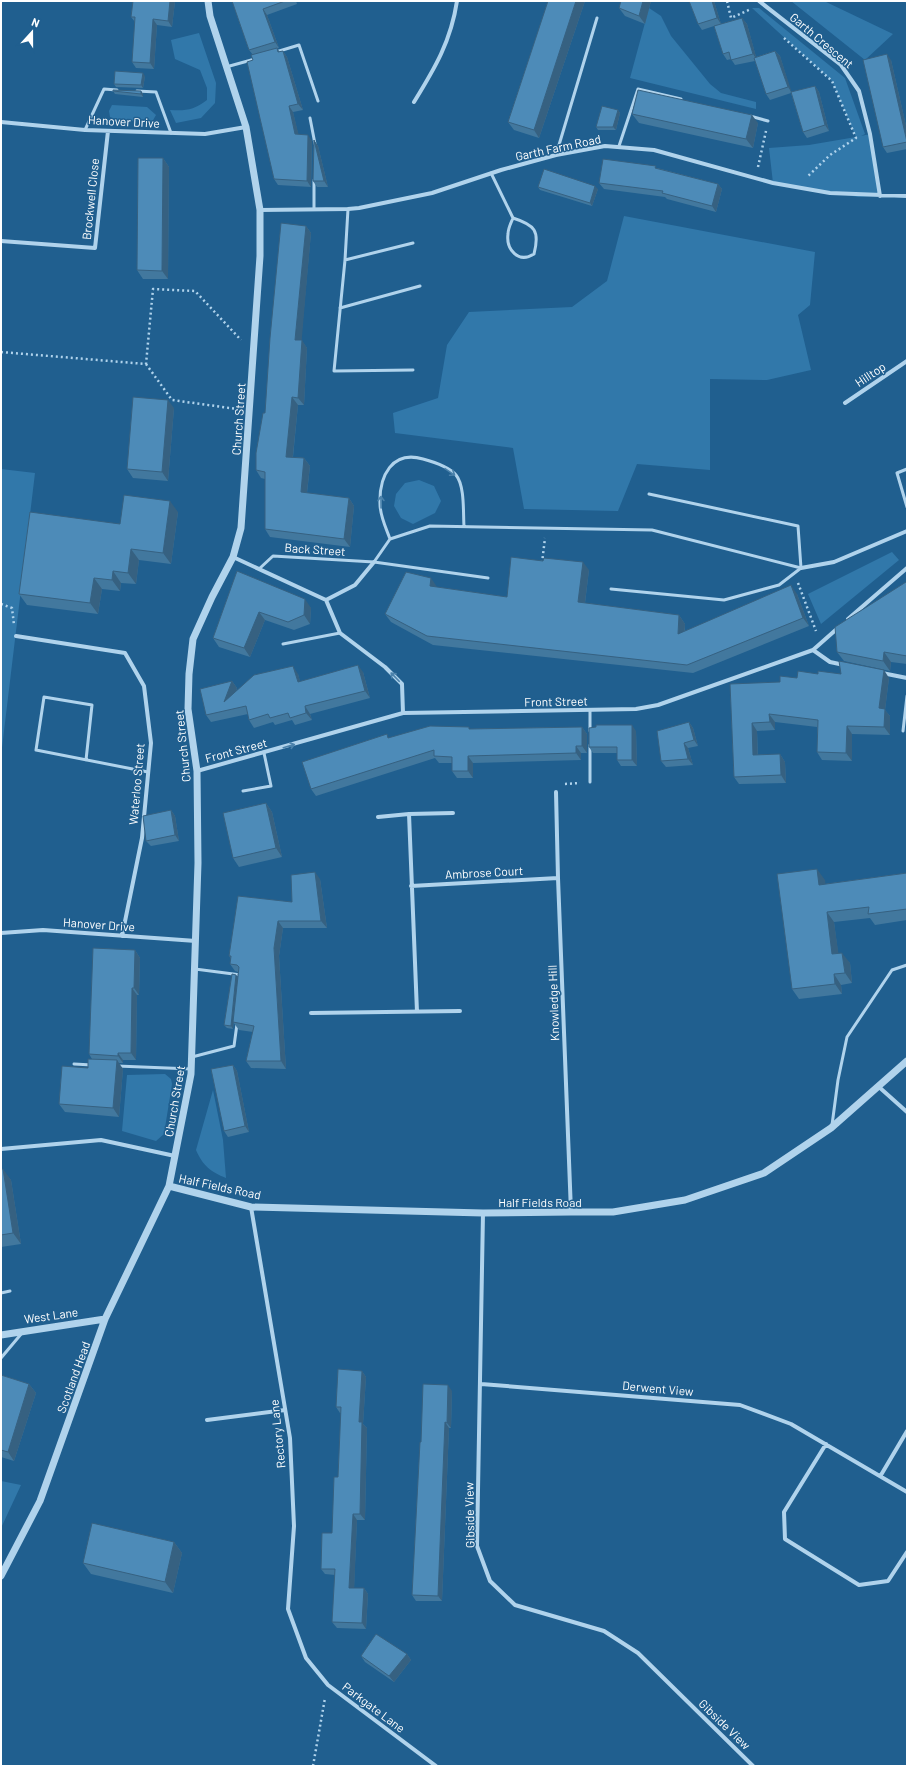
<svg xmlns="http://www.w3.org/2000/svg" width="908" height="1767" font-family="Barlow,sans-serif">
<style>
.green{fill:#3178aa}
.lines{fill:none;stroke-linecap:round;stroke-linejoin:round}
.path{stroke:#b0d3ec;stroke-width:2.5;stroke-dasharray:2 3;stroke-linecap:butt}
.service{stroke:#b0d3ec;stroke-width:3}
.minor{stroke:#b0d3ec;stroke-width:4}
.tertiary{stroke:#b0d3ec;stroke-width:7}
.wall{fill:#42789e}
.shaded-wall{fill:#366181}
.building{fill:#4d8bb8;stroke:#366181}
.oneway{stroke:#4b82ab}
.labels{text-anchor:middle;dominant-baseline:central;stroke-width:3;stroke-linejoin:round;paint-order:stroke}
.street-label{font-size:12px;fill:#fff;stroke:#205f8f}
</style>
<rect width="100%" height="100%" fill="#205f8f"/>
<path class="green" d="M791,1H824L893,34L865,60Z
M649,8L661,16L671,36L710,84L721,93L756,102V109L630,78Z
M752,8H759L845,78L865,134L861,136L870,134L880,196L858,197L773,183L769,148L809,145L856,137L832,81Z
M199,33L216,83L215,103L201,118L176,123L170,110C186,111 194,110 207,100V88L200,70L175,59L171,40Z
M112,105L147,107L156,115L152,122L117,120L110,117L109,111Z
M624,216L815,252L810,305L798,315L811,370L767,380L710,379V470L637,464L618,511L524,509L513,448L395,433L393,413L438,398L447,345L469,312L572,307L607,281Z
M1,469L35,473L1,756Z
M419,480L434,486L441,501L435,513L413,524L401,518L394,506L396,494L405,483Z
M892,552L899,560L821,624L808,594Z
M165,1074L171,1079L172,1084L164,1134L156,1141L122,1131L127,1075Z
M213,1090L223,1140L226,1178C211,1172 203,1166 196,1150Z
M1,1481L21,1485L1,1528Z"/>
<g class="lines">
<path class="path" d="M727,1L731,18L751,9
M784,38L832,81L856,138L830,155L807,177
M758,167L766,131
M1,352L146,364L153,289L195,291L241,340
M146,364L172,400L237,409
M542,563L545,538
M798,583L816,631
M1,604L12,608L14,625
M565,784L580,783
M313,1766L325,1698"/>
<path class="service" d="M276,52L299,45L318,101
M226,67L255,59
M137,91L156,92L171,133
M750,116L768,121
M310,118L315,144
M85,130L104,89L117,90
M619,146L638,89L681,99
M556,155L597,18
M491,173L513,218C535,225 540,231 534,254C518,264 506,249 508,234C508,228 511,223 513,218
M314,209V180
M348,209L345,260L334,371L413,370
M345,260L413,243
M340,308L420,286
M907,469L897,473L907,507
M649,494L798,526L801,568
M390,539C386,528 380,516 380,504C379,476 392,450 423,459C434,462 449,467 456,475C465,486 463,513 464,526
M374,562L390,539L430,526L652,530L801,568
M259,569L273,556L374,562L488,578
M611,589L724,600L779,585L801,568
M283,644L340,633
M590,711V731
M903,731L907,696
M590,745V782
M86,760L92,705L44,697L36,750L148,772
M243,791L271,786L264,753
M195,969L241,975
M192,1057L234,1046L237,1024
M74,1064L92,1065
M117,1066L192,1069
M832,1125L838,1080L847,1037L892,970L907,965
M1,1293L10,1291
M1,1358L22,1333"/>
<path class="minor" d="M759,1L841,65L859,91L870,134L880,196
M414,102C435,68 451,41 457,1
M1,122L85,130L205,134L246,127
M260,210L348,209L359,208L432,193L501,170L556,155L605,146L654,150L773,183L830,193L907,196
M1,241L95,248L108,131
M845,403L907,361
M233,557L326,600L340,633L385,667L402,684L403,713
M801,568L834,562L907,531
M326,600L355,585L374,562
M848,619L907,568
M16,636L125,653L144,686L151,743L142,838L122,936
M813,650L839,627
M882,673L907,678
M197,771L403,713L636,709L658,705L813,650L830,662L844,665
M556,792L558,878L571,1212
M409,814L417,1012
M378,817L409,814L453,813
M411,886L558,878
M1,933L43,930L196,941
M311,1013L460,1011
M879,1087L907,1112
M1,1149L101,1140L175,1156
M251,1207L290,1438L294,1526L288,1609L306,1658L328,1685L436,1766
M483,1213L477,1546L490,1581L515,1605L604,1631L638,1653L753,1766
M481,1384L740,1405L791,1424L907,1492
M207,1420L285,1410
M826,1444L784,1512L785,1539L859,1585L888,1581L907,1552
M881,1475L907,1431"/>
<path class="tertiary" d="M169,1186L251,1207L483,1213L571,1212H613L685,1200L764,1173L831,1128L907,1061
M1,1335L105,1319
M1,1576L40,1501L105,1319L169,1186L191,1074L198,863L197,771L188,709L189,674L193,639L212,597L233,557L241,528L260,256V210L246,127L210,16L208,1"/>
</g>
<path class="wall" d="M133,1H175L172,27L157,25L154,69L136,68L132,62L135,22L131,17Z
M232,1H296L297,4L267,15L279,48H277L280,52L283,51L287,57L303,110L293,112L298,134L312,141L311,187L278,185L274,179L253,60V55L249,50Z
M548,1H585L539,138L514,130L508,122Z
M651,1L645,24L625,16L619,8Z
M689,1H714L721,24L742,18L747,24L756,57L775,51L780,56L791,92L815,86L819,92L829,131L807,138L803,132L791,93L770,100L766,94L755,61L735,65L731,59L727,60L723,54L714,26L702,30L698,24Z
M902,1H907V3Z
M891,60L907,130V149L887,153L883,147Z
M145,76L143,88L116,87L114,84Z
M113,90L141,91L143,94V97L115,94L113,91Z
M618,110L620,113L616,130H598L596,127Z
M632,114L758,123L753,148L639,123Z
M314,140L318,146L328,187H317L313,181Z
M163,158L169,167L168,279H143L137,270Z
M657,168L718,184L722,189L716,212L667,199L665,197L604,189L599,183Z
M538,187L598,189L592,206L540,190Z
M306,226L311,233L301,340L307,348L304,405H298L293,457L304,458L310,466L307,493L349,498L354,506L350,547L270,537L265,529V479L261,478L256,470L265,413Z
M174,408L168,481L133,478L127,469Z
M178,512L171,564L139,560L136,584L121,583L120,591L102,589L98,614L27,605L19,594L120,524Z
M589,570L585,603L679,615L685,624V631L797,594L809,626L693,673L433,645L391,622L385,614L437,587L507,597Z
M237,571L311,608L310,624L294,630L265,620L250,657L219,647L213,638Z
M907,582V664L891,662L890,671L844,661L837,652Z
M363,672L370,698L310,714L312,720L295,725L292,720L275,725L273,722L254,728L249,720L248,714L211,722L206,715L232,681L237,688L236,691L298,674L300,682Z
M818,674H841L889,678L885,710L890,716V735L852,734V761L822,760L817,752V727L775,722V730L757,731L758,755L780,754L785,762L786,783L739,784L734,777L730,684L780,682Z
M689,722L693,728L698,746L688,748L693,765L666,767L661,761Z
M582,727L587,734V753H581V760L473,763V778H457L452,771V763H439L435,758L316,796L311,789L390,738L470,729Z
M636,731L637,766H621L617,760V753H593L589,747Z
M266,803L272,812L282,857L239,867L233,858Z
M171,810L175,816L179,841L151,846L146,841Z
M907,873V920L875,925L870,918L834,922L838,953L850,963L852,983L841,985L842,994L799,999L792,989L825,880V884Z
M320,879L327,928H283L279,956L286,1069L251,1068L246,1061L253,1032L239,1030L233,1022L238,972L235,971L230,964L231,959L229,956L292,902Z
M135,950L140,958L139,995H137L136,1060H123V1063H118L123,1069L119,1117L65,1112L59,1104L88,1068L92,1059L89,1054Z
M236,975L238,978L233,1029L227,1028L224,1025Z
M233,1065L237,1071L249,1132L228,1137L224,1131Z
M1,1169L11,1180L21,1244L1,1247Z
M362,1371L366,1377L363,1424L367,1428L365,1520H357L354,1588H364L368,1594L366,1629L337,1628L332,1622L335,1575L325,1574L321,1569L332,1533L338,1477L341,1413H340L336,1407Z
M1,1375L29,1384L36,1393L14,1461L1,1457Z
M452,1391L451,1428H449L442,1601H416L412,1595L421,1442Z
M174,1542L182,1553L173,1593L91,1574L83,1563Z
M407,1654L411,1660L394,1682L365,1662L361,1656Z"/>
<path class="shaded-wall" d="M170,1H175L172,27L168,21Z
M576,1H585L539,138L534,130Z
M643,1H651L645,24L639,16Z
M712,1H714L721,24L717,18Z
M263,9L267,15L279,48L275,42Z
M742,18L747,24L757,60L753,54Z
M153,19L157,25L154,69L150,63Z
M283,51L287,57L303,110L298,104Z
M775,51L780,56L792,93L788,87Z
M887,54L891,60L907,130V142Z
M143,73L145,76L143,88L141,85Z
M815,86L819,92L829,131L825,125Z
M141,91L143,94V97L141,94Z
M289,106L293,112L300,140L295,134Z
M618,110L620,113L616,130L613,127Z
M752,115L758,123L753,148L746,139Z
M308,135L312,141L311,187L307,181Z
M314,140L318,146L328,187L324,181Z
M163,158L169,167L168,279L162,271Z
M718,184L722,189L716,212L712,206Z
M595,186L598,189L592,206L590,203Z
M306,226L311,233L301,348L295,340Z
M302,340L307,348L304,405L298,398Z
M292,397L298,405L292,464L286,457Z
M168,400L174,408L168,481L162,472Z
M304,458L310,466L306,500L301,492Z
M349,498L354,506L350,547L344,539Z
M170,501L178,512L171,564L163,553Z
M131,549L139,560L136,584L128,573Z
M583,562L589,570L584,610L578,602Z
M113,571L121,583L120,591L112,580Z
M94,578L102,589L98,614L90,603Z
M431,578L437,587L430,586Z
M791,585L797,594L809,626L803,618Z
M305,599L311,608L310,624L304,615Z
M259,612L265,620L250,657L244,648Z
M679,615L685,624L684,642L678,634Z
M884,652L891,662L890,671L883,661Z
M358,665L363,672L370,698L365,691Z
M293,666L298,674L303,690L298,682Z
M884,670L889,678L885,710L890,716V735L884,727L879,708Z
M232,681L237,688L229,709L224,702Z
M305,706L310,714L312,720L306,713Z
M769,714L775,722V730L770,722Z
M689,722L693,728L698,746L694,740Z
M752,723L757,731L758,763L753,755Z
M632,725L636,731L637,766L632,760Z
M847,726L852,734V761L846,753Z
M582,727L587,734V753L582,746Z
M684,743L688,748L693,765L688,759Z
M576,746L581,753V760L576,753Z
M780,754L785,762L786,783L781,775Z
M468,756L473,763V778L468,771Z
M266,803L272,812L282,857L276,848Z
M171,810L175,816L179,841L175,835Z
M817,869L825,880L827,896L819,885Z
M315,872L320,879L327,928L321,921Z
M827,912L834,922L840,964L832,954Z
M278,921L283,928L279,956L286,1069L281,1061L274,948Z
M135,950L140,958L139,995L134,988Z
M842,953L850,963L852,983L845,973Z
M834,974L841,985L842,994L835,984Z
M236,975L238,978L233,1029L231,1026Z
M132,988L137,995L136,1060L131,1053Z
M118,1053L123,1060V1063L118,1056Z
M117,1060L123,1069L119,1117L113,1108Z
M233,1065L237,1071L249,1132L245,1126Z
M3,1169L11,1180L21,1244L13,1233Z
M362,1371L366,1377L363,1424L367,1428L365,1520L360,1514L359,1422Z
M29,1384L36,1393L14,1461L8,1452Z
M448,1385L452,1391L451,1428L447,1423Z
M445,1422L449,1428L442,1601L438,1596Z
M353,1514L357,1520L354,1594L349,1588Z
M174,1542L182,1553L173,1593L165,1582Z
M364,1588L368,1594L366,1629L362,1623Z
M407,1654L411,1660L394,1682L389,1676Z"/>
<path class="building" d="M133,1H170L168,21L153,19L150,63L132,62L135,17H131Z
M232,1H285L263,9L275,42L249,50Z
M548,1H576L534,130L508,122Z
M621,1H643L639,16L619,8Z
M689,1H712L717,18L698,24Z
M742,18L753,54L731,60L729,52L723,54L714,26Z
M277,48L278,52L283,51L298,104L289,106L295,134L308,135L307,181L274,179L247,62L253,60L251,55Z
M775,51L788,87L766,94L754,58Z
M887,54L907,142L883,147L863,60Z
M115,71L143,73L141,85L114,84Z
M815,86L825,125L803,132L791,92Z
M113,90L141,91V94L113,91Z
M638,90L752,115L746,139L632,114Z
M602,106L618,110L613,127H596Z
M314,140L324,181H313Z
M138,158H163L162,271L137,270Z
M603,159L656,166L655,168L718,184L712,206L662,193L663,191L599,183Z
M544,169L595,186L590,203L538,187Z
M281,223L306,226L295,340H302L298,398L292,397L286,457L304,458L301,492L349,498L344,539L265,529V472L256,470V453L263,413H265L270,338Z
M133,397L168,400L162,472L127,469Z
M124,495L170,501L163,553L131,549L128,573L113,571L112,580L94,578L90,603L19,594L30,512L120,524Z
M511,557L543,561L544,558L583,562L578,602L679,615L678,634L791,585L803,618L687,665L427,636L385,614L406,572L431,578L430,586L507,597Z
M237,571L305,599L304,615L288,622L259,612L244,648L213,638Z
M906,582H907V656L884,652L883,661L837,652L835,627Z
M839,661L884,670L879,708L885,709L884,727L847,726L846,753L817,752L818,720L769,714L770,722L752,723L753,755L780,754L781,775L734,777L730,684L780,682V676L797,678L798,671L818,674V671L841,674Z
M358,665L365,691L305,706L306,713L290,718L288,713L270,718L268,714L249,720L246,706L206,715L200,689L232,681L224,702L254,675L293,666L298,682Z
M689,722L694,740L684,743L688,759L661,761L657,731Z
M596,725H632V760H617V747H589V728L596,727Z
M430,726L469,727V729L582,727V746H576V753L468,756V771H452V757L434,756V750L311,789L302,762L387,734L388,738Z
M266,803L276,848L233,858L223,813Z
M171,810L175,835L146,841L143,816Z
M817,869L819,885L907,873V909L868,914L869,907L827,912L832,954L842,953L845,973L834,974L835,984L792,989L777,874Z
M315,872L321,921H278L274,948L281,1061H246L254,1026L233,1022L239,967L237,965L230,964L231,956H229L238,896L292,902L291,875Z
M93,948L135,950L134,988H132L131,1053H118V1056L89,1054Z
M232,974L236,975L231,1026L224,1025Z
M88,1059L117,1060L113,1108L59,1104L62,1066L88,1068Z
M233,1065L245,1126L224,1131L211,1069Z
M1,1169H3L13,1233L1,1235Z
M338,1369L362,1371L359,1422H362L360,1514H353L349,1588H364L362,1623L332,1622L335,1569H321L322,1533H332L334,1477H338L341,1407H336Z
M1,1375L29,1384L8,1452L1,1450Z
M423,1384L448,1385L447,1423L445,1422L438,1596L412,1595L420,1442H421Z
M92,1523L174,1542L165,1582L83,1563Z
M376,1634L407,1654L389,1676L361,1656Z"/>
<defs><path id="oneway-shaft" d="M-6 0H5M1.5-3L5.5 0L1.5 3" fill="none" stroke-width="1.6" stroke-linecap="round" stroke-linejoin="round"/></defs>
<g class="oneway">
<use href="#oneway-shaft" transform="translate(450 472) rotate(34)"/>
<use href="#oneway-shaft" transform="translate(381 502) rotate(-91)"/>
<use href="#oneway-shaft" transform="translate(395 677) rotate(-134)"/>
<use href="#oneway-shaft" transform="translate(289 746) rotate(-16)"/>
</g>
<g class="labels">
<g class="street-label">
<text transform="translate(822 40) rotate(40)">Garth Crescent</text>
<text transform="translate(124 121) rotate(3)">Hanover Drive</text>
<text transform="translate(558 147) rotate(-12)">Garth Farm Road</text>
<text transform="translate(90 199) rotate(-84)">Brockwell Close</text>
<text transform="translate(870 374) rotate(-34)">Hilltop</text>
<text transform="translate(238 419) rotate(-86)">Church Street</text>
<text transform="translate(315 549) rotate(4)">Back Street</text>
<text transform="translate(556 701) rotate(-1)">Front Street</text>
<text transform="translate(182 746) rotate(-96)">Church Street</text>
<text transform="translate(236 750) rotate(-15)">Front Street</text>
<text transform="translate(136 784) rotate(-85)">Waterloo Street</text>
<text transform="translate(484 872) rotate(-3)">Ambrose Court</text>
<text transform="translate(99 924) rotate(4)">Hanover Drive</text>
<text transform="translate(553 1003) rotate(-92)">Knowledge Hill</text>
<text transform="translate(174 1101) rotate(-80)">Church Street</text>
<text transform="translate(220 1186) rotate(12)">Half Fields Road</text>
<text x="540" y="1202">Half Fields Road</text>
<text transform="translate(51 1315) rotate(-8)">West Lane</text>
<text transform="translate(73 1377) rotate(-70)">Scotland Head</text>
<text transform="translate(658 1388) rotate(5)">Derwent View</text>
<text transform="translate(277 1434) rotate(-96)">Rectory Lane</text>
<text transform="translate(469 1515) rotate(-91)">Gibside View</text>
<text transform="translate(374 1707) rotate(37)">Parkgate Lane</text>
<text transform="translate(725 1724) rotate(44)">Gibside View</text>
</g>
</g>
<rect width="908" height="1767" fill="none" stroke="#ffffff" stroke-width="4"/>
<g transform="translate(32 32) rotate(21)" stroke="#205f8f" stroke-width="3" paint-order="stroke">
<path d="M0-3L7 15L0 10L-7 15Z" fill="#ffffff"/>
<text y="-6" font-size="11" font-weight="bold" text-anchor="middle" fill="#ffffff">N</text>
</g>
</svg>
